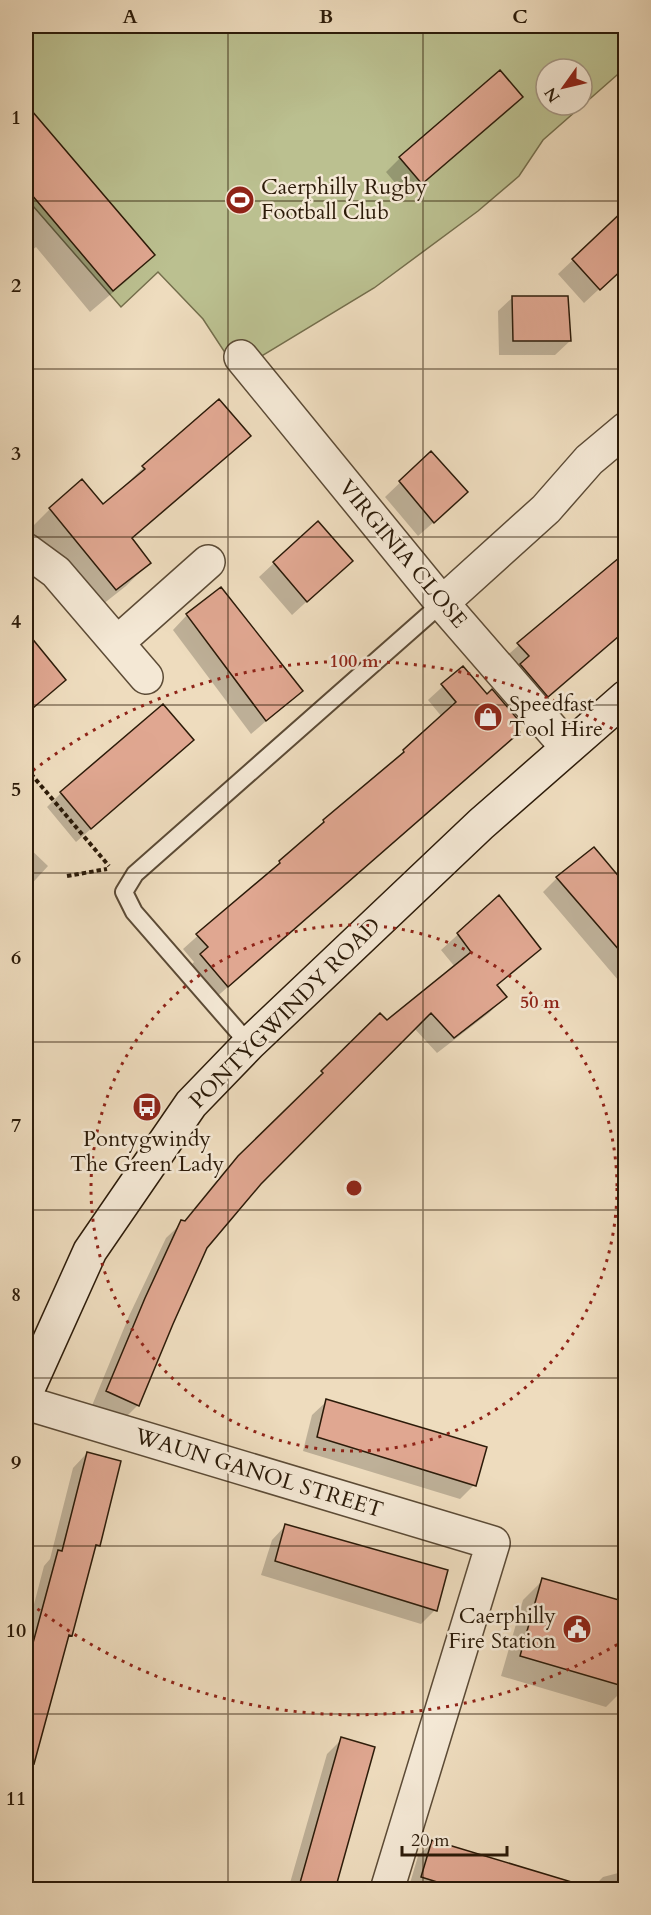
<svg xmlns="http://www.w3.org/2000/svg" width="651" height="1915" font-family="Cardo,serif">
<style>
.green{fill:#bbc090;stroke:#746e4c;stroke-width:1.5;fill-rule:evenodd}
.shadow{fill:#0003}
.building{fill:#e0a791;stroke:#2c1b09;stroke-width:1.5}
.lines{fill:none;stroke-linecap:round;stroke-linejoin:round}
.service-casing{stroke:#5c4b36;stroke-width:20}
.minor-casing{stroke:#5c4b36;stroke-width:36}
.secondary-casing{stroke:#2c1b09;stroke-width:36}
.path{stroke:#2c1b09;stroke-width:4;stroke-dasharray:4.5 3;stroke-linecap:butt}
.service{stroke:#f4e8d5;stroke-width:16}
.minor{stroke:#f4e8d5;stroke-width:33}
.secondary{stroke:#f4e8d5;stroke-width:33}
.grid{fill:none;stroke:#2c1b09;stroke-width:1.5;stroke-opacity:0.55}
.ring{fill:none;stroke:#8f2418;stroke-width:3;stroke-dasharray:3 6}
.labels{text-anchor:middle;dominant-baseline:central;stroke-width:5;stroke-linejoin:round;paint-order:stroke}
.poi-label{font-size:22px;fill:#2c1b09;stroke:#f4e8d5;text-anchor:start}
.street-label{font-size:22px;fill:#2c1b09;stroke:#f4e8d5}
.centre{fill:#8f2418;stroke:#f4e8d5;stroke-width:3}
.ring-label{font-size:18px;text-anchor:middle;font-weight:bold;fill:#8f2418;stroke:#f4e8d5;stroke-width:5;stroke-linejoin:round;paint-order:stroke}
.neatline{fill:none;stroke:#2c1b09;stroke-width:2}
.grid-label{font-size:20px;text-anchor:middle;font-weight:bold;fill:#2c1b09}
</style>
<rect width="100%" height="100%" fill="#eedcbe"/>
<filter id="stains"><feTurbulence type="fractalNoise" baseFrequency=".00333" numOctaves="4"/><feColorMatrix values="0 0 0 0 .2 0 0 0 0 .09 0 0 0 0 .02 0 0 0 .5 -.17"/></filter>
<radialGradient id="worn" r=".72"><stop offset=".6" stop-color="#630" stop-opacity="0"/><stop offset="1" stop-color="#630" stop-opacity=".3"/></radialGradient>
<path class="green" d="M26,26H625V68L543,140L519,176L478,211L374,288L237,371L203,319L158,272L121,307L26,198ZM546,69H582V105H546Z"/>
<path class="shadow" d="M26,106L153,255L131,277L90,312L36,247L26,255Z
M507,111L407,197L386,172L400,158Z
M626,210V264L584,303L558,274Z
M513,297L570,341L555,355H499L498,311Z
M249,436L226,458L131,540L149,563L126,586L93,612L28,531L50,509L103,506L144,467Z
M431,453L451,507L418,536L385,497Z
M626,551V631L532,712L502,660Z
M351,561L292,615L259,577L274,563Z
M221,589L301,691L251,734L173,630L187,615Z
M26,632L64,680L26,715Z
M463,668L518,732L213,1000L186,970L194,962L183,949L442,717L428,700Z
M192,740L76,842L47,807L61,793Z
M26,845L48,866L26,890Z
M557,878L626,887V986L624,987L543,892Z
M499,897L539,949L496,987L505,997L489,1013L437,1053L414,1028L259,1183L206,1247L138,1405L122,1421L91,1408L129,1316L166,1238L183,1222L222,1174L380,1016L387,1022L455,967L441,950Z
M327,1401L474,1485L460,1499L303,1451L312,1415Z
M87,1453L98,1545L93,1551L71,1635L66,1639L26,1784V1635L44,1566L50,1559L73,1468Z
M286,1525L435,1610L421,1624L261,1575L272,1540Z
M543,1580L626,1603V1687L606,1707L501,1676L523,1600Z
M342,1739L333,1890H288L327,1754Z
M433,1841L540,1890H408L418,1856Z
M626,1871V1890H590L603,1877Z"/>
<path class="building" d="M500,70L523,97L422,184L399,157Z
M26,104L155,255L113,291L26,188Z
M626,208V266L600,290L572,259Z
M512,296H568L571,341H513Z
M219,399L251,436L132,538L151,563L116,590L49,508L82,479L103,504L145,469L142,466Z
M431,451L468,492L434,523L399,481Z
M318,521L353,561L307,602L273,562Z
M626,552V630L548,697L520,664L529,656L517,643Z
M221,587L303,691L266,721L186,614Z
M26,631L66,680L26,714Z
M463,666L487,694L492,689L520,722L515,726L520,732L228,987L200,954L208,947L196,934L280,863L279,861L324,822L323,820L404,752L403,750L456,702L441,684Z
M163,704L194,740L91,829L60,792Z
M594,847L626,885V958L556,877Z
M499,895L541,949L497,985L507,997L454,1038L431,1013L261,1184L207,1248L173,1324L139,1406L106,1391L145,1298L181,1220L185,1221L238,1156L323,1073L321,1071L380,1013L387,1020L471,952L457,933Z
M326,1399L487,1447L476,1486L317,1437Z
M87,1452L121,1461L100,1546L96,1545L72,1636L69,1635L34,1764L26,1762V1660L30,1642L33,1643L58,1550L62,1551Z
M285,1524L448,1570L437,1611L275,1561Z
M542,1578L626,1602V1687L520,1656Z
M341,1737L375,1747L335,1890H298Z
M432,1840L575,1883L574,1890H463L421,1877Z"/>
<g class="lines">
<g class="service-casing">
<path id="service" d="M249,1044L134,912L124,892L135,874L442,603"/>
</g>
<g class="minor-casing">
<path id="minor" d="M241,357L442,603L567,747
M26,550L56,572L146,677
M442,603L546,509L589,460L626,429
M118,642L208,562
M26,1403L493,1543L387,1890"/>
</g>
<g class="secondary-casing">
<path id="secondary" d="M26,1393L90,1251L191,1104L249,1044L481,824L626,697"/>
</g>
<path class="path" d="M26,768L109,866
M67,876L107,869"/>
<use href="#service" class="service"/>
<use href="#minor" class="minor"/>
<use href="#secondary" class="secondary"/>
</g>
<path class="grid" d="M228,26V1890M423,26V1890M26,201H626M26,369H626M26,537H626M26,705H626M26,873H626M26,1042H626M26,1210H626M26,1378H626M26,1546H626M26,1714H626"/>
<g class="ring">
<circle cx="354" cy="1188" r="263"/>
<path d="M625 1640A527 527 0 0 1 26 1600M26 776A527 527 0 0 1 625 736"/>
</g>
<defs>
<g id="stadium-disc" transform="scale(1.5)"><circle r="9.5" fill="#8f2418" stroke="#f4e8d5"/><path d="M0-5a6.5 5 0 1 0 0 10a6.5 5 0 1 0 0-10ZM-3.5-1.8h7v3.6h-7Z" fill="#fff"/></g>
<g id="shop-disc" transform="scale(1.5)"><circle r="9.5" fill="#8f2418" stroke="#f4e8d5"/><path d="M-5-2.5h2.3a2.7 3.5 0 0 1 5.4 0H5L5.5 6h-11ZM-1.5-2.5h3a1.5 2.3 0 0 0-3 0Z" fill="#fff"/></g>
<g id="bus-disc" transform="scale(1.5)"><circle r="9.5" fill="#8f2418" stroke="#f4e8d5"/><path d="M-5-6H5V4H4V6H2V4H-2V6H-4V4H-5ZM-3.5-4V0h7V-4ZM-3.5 1.2v1.5H-2V1.2ZM2 1.2v1.5H3.5V1.2Z" fill="#fff"/></g>
<g id="civic-disc" transform="scale(1.5)"><circle r="9.5" fill="#8f2418" stroke="#f4e8d5"/><path d="M-.6-6.5H3V-4.5H.6V-3L4-1V1h2V6H-6V1h2V-1L-.6-3ZM-1.2 2.5V6h2.4V2.5Z" fill="#fff"/></g>
</defs>
<g fill-rule="evenodd">
<use href="#stadium-disc" x="240" y="200"/>
<use href="#shop-disc" x="488" y="717"/>
<use href="#bus-disc" x="147" y="1107"/>
<use href="#civic-disc" x="577" y="1629"/>
</g>
<g class="labels">
<g class="poi-label">
<text x="261" y="187">Caerphilly Rugby<tspan x="261" dy="25">Football Club</tspan></text>
<text x="509" y="704">Speedfast<tspan x="509" dy="25">Tool Hire</tspan></text>
<text x="147" y="1139" text-anchor="middle">Pontygwindy<tspan x="147" dy="25">The Green Lady</tspan></text>
<text x="556" y="1616" text-anchor="end">Caerphilly<tspan x="556" dy="25">Fire Station</tspan></text>
</g>
<g class="street-label">
<text transform="translate(403 554) rotate(50)">VIRGINIA CLOSE</text>
<text transform="translate(285 1013) rotate(-45)">PONTYGWINDY ROAD</text>
<text transform="translate(259 1473) rotate(17)">WAUN GANOL STREET</text>
</g>
</g>
<circle cx="354" cy="1188" r="9" class="centre"/>
<g class="ring-label">
<text x="354" y="667">100 m</text>
<text x="540" y="1008">50 m</text>
</g>
<rect width="651" height="1915" fill="none" stroke="#eedcbe" stroke-width="66"/>
<g transform="translate(564 87) rotate(236)"><circle r="28" fill="#f4e8d5" stroke="#a49683" stroke-width="1.5"/>
<path d="M0-4.5L10 22L0 15L-10 22Z" fill="#8f2418"/>
<text y="-9" font-size="16" font-weight="bold" text-anchor="middle" fill="#2c1b09">N</text>
</g>
<path d="M402 1846v9h105v-9" fill="none" stroke="#2c1b09" stroke-width="3"/>
<text x="411" y="1846" font-size="18" fill="#2c1b09" stroke="#f4e8d5" stroke-width="4.5" paint-order="stroke">20 m</text>
<rect x="33" y="33" width="585" height="1849" class="neatline"/>
<g class="grid-label">
<text x="130" y="23">A</text>
<text x="326" y="23">B</text>
<text x="520" y="23">C</text>
<text x="16" y="124">1</text>
<text x="16" y="292">2</text>
<text x="16" y="460">3</text>
<text x="16" y="628">4</text>
<text x="16" y="796">5</text>
<text x="16" y="964">6</text>
<text x="16" y="1132">7</text>
<text x="16" y="1301">8</text>
<text x="16" y="1469">9</text>
<text x="16" y="1637">10</text>
<text x="16" y="1805">11</text>
</g>
<rect width="100%" height="100%" filter="url(#stains)"/>
<rect width="100%" height="100%" fill="url(#worn)"/>
</svg>
